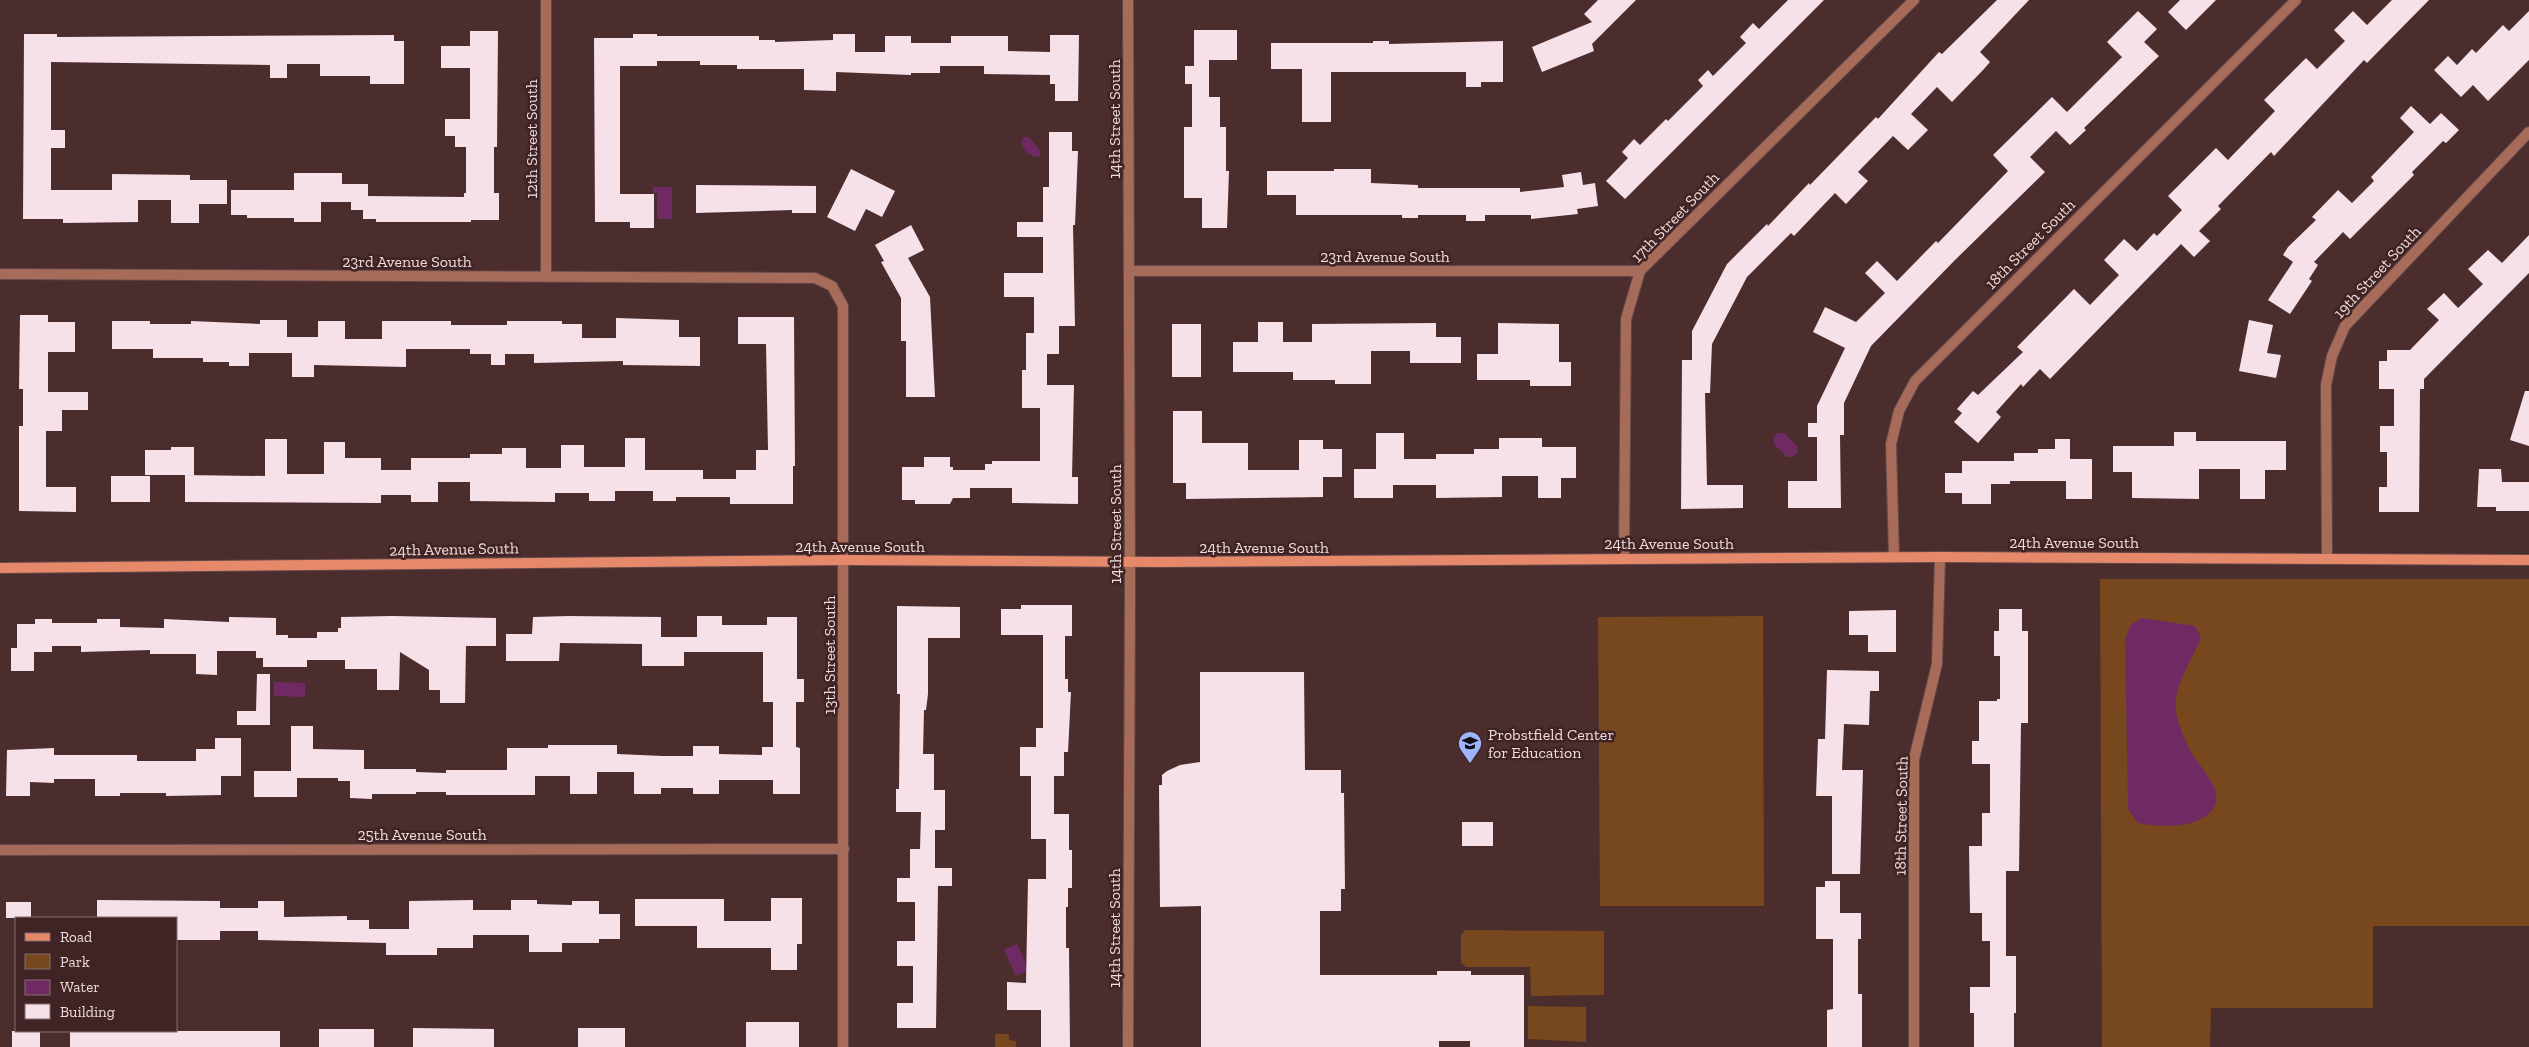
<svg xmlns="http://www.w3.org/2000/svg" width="2529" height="1047" font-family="'Zilla Slab',serif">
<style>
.green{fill:#77471d}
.water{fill:#6f2a63}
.building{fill:#f6e1e8}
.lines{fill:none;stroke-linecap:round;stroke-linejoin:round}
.street-casing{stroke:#65494a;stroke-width:12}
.secondary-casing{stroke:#65494a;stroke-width:12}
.street{stroke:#a76c59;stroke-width:10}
.secondary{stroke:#e6886a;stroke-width:10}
.labels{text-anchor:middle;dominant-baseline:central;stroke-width:5;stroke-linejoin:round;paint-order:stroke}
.street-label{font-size:16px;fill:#efdcdc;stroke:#402324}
.poi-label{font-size:16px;fill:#efdcdc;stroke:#402324;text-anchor:start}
</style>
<rect width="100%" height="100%" fill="#4b2d2e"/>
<path class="green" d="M2100,579H2529V926H2373V1008H2211L2210,1047H2102Z
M1763,616L1764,906H1600L1598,617Z
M1465,930L1604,931V995L1531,996L1530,967H1466L1461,963V935Z
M1528,1006L1586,1007V1042L1528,1039Z
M995,1034H1009V1040L1016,1041V1047H995Z"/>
<path class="water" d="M1024,137H1029L1040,151V156L1034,157L1025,151L1021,142Z
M653,187H672V219H657V193H653Z
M1778,433H1784L1798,447V452L1793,457H1787L1774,444L1773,437Z
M2141,618L2195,626L2201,637C2193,660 2172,686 2176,712C2178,724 2185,741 2191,752C2202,772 2236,800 2201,819C2183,828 2158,827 2138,823L2128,809L2125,639L2130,626Z
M274,682L305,683V697L274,696Z
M1017,944L1029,970L1016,976L1004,950Z"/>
<path class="building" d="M1598,0H1636L1592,44L1594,51L1542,72L1532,47L1592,22L1584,14Z
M1788,0H1824L1625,199L1606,181L1628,158L1622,152L1634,139L1640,145L1666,119L1668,121L1703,86L1698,80L1708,70L1713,76L1746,43L1740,37L1753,23L1759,29Z
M1997,0H2029L1980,52L1990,62L1984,69L1952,102L1937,87L1911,114L1928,130L1908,150L1893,136L1858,172L1868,181L1846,204L1835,193L1794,236L1791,233L1747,277L1712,344L1710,393H1705L1707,485H1743V508L1681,509L1682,360H1692V331L1727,264L1767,224L1768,226L1809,183L1810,185L1876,117L1878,119L1939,52L1942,54Z
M2180,0H2216L2186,30L2168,12Z
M2392,0H2429L2367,63L2364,60L2274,156L2271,152L2218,206L2221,209L2199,231L2210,241L2194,257L2181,244L2050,379L2040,369L2023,387L2021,384L1996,412L2001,417L1978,443L1954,422L1962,413L1957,409L1973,391L1978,395L2023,352L2017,347L2074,289L2090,305L2119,275L2104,260L2124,239L2137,251L2154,233L2157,236L2182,210L2168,196L2216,148L2228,160L2275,111L2264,100L2306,58L2317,69L2345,41L2334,30L2353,11L2367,25Z
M2138,11L2157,29L2144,42L2159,56L2084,128L2086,130L2070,145L2056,131L2030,157L2045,172L1955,260L1871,346L1844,403V435H1840L1841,508H1788V481H1817V437H1808V423H1817V406L1845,348L1813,332L1825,307L1856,322L1885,293L1865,273L1877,261L1897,281L1936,241L1938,243L2008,171L1993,155L2052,97L2067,112L2122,57L2107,42Z
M2529,11V60L2488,101L2473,85L2461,97L2434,70L2448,56L2457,65L2472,49L2476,53L2503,25L2509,31Z
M1194,30H1237V60H1209V97H1220V127H1226V171H1229L1227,228H1202V198H1184V127H1192V84H1185V66H1194Z
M470,31H498L497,147H494V193H499V220H471V222H376V219H363V210H351V202H321V222H294V218H247V215H231V190H294V173H342V184H368V196L464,197V193H466V147H455V136H445V119H470V68H441V46H470Z
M24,34H57V37L394,35V41H404V84H370V76H320V64H287V78H270V65L51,62V130H65V148H51V190H112V174L190,175V180H227V204H199V223H171V200H138V222L63,223V219H23Z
M633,34H657V36H759V40H775V42L833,40V34H855V52H885V36H911V43H951V36H1008V51L1050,52V35H1079L1078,101H1055V84H1050V75L984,74V66H940V73H911V75L836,72V91L804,90V69H737V65H700V61H657V66H620V194H654V228H630V222H595L594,38H633Z
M1373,41H1389V44L1503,41V82H1481V87H1466V72H1331V122H1302V69H1271V43H1373Z
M2411,106L2430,124L2441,113L2459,130L2446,143L2443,141L2412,172L2414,175L2350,239L2343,232L2314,262L2318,265L2309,279L2312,281L2290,314L2268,300L2293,262L2283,255L2288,247L2316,220L2312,217L2338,190L2352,203L2374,181L2371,177L2414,132L2400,118Z
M1049,132H1072V151H1078L1075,225H1073L1075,326H1059V354H1047V385H1074L1072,477H1078V504L1012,503V488H970V498H953L950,504H915V500H902V467H924V457H950V467H953V470H985V464H992V461H1040V408H1022V370H1026V333H1034V297H1004V273H1043V237H1017V222H1043V187H1049Z
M851,169L895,191L882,217L866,209L855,231L827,217Z
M1334,169H1371V183L1418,185V188H1520V192L1564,187L1562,175L1581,172L1583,185L1595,183L1598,206L1577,209L1578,214L1531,219V215H1485V221H1466V215H1418V218H1402V215H1296V195H1267V171H1334Z
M696,185L816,186V213H792V210L696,213Z
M911,225L924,250L908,258L930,297L935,397H906V341H901V298L881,262L884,261L875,245Z
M2529,235V273L2424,379V389H2420L2419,512H2379V487H2387V452H2380V426H2394V389H2379V361H2387V350H2410L2439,320L2427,309L2444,293L2458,308L2483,284L2468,269L2488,250L2502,263Z
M20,315H48V322H75V352H48V392H88V410H62V431H46V487H76V512L19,511V426H23V389H19Z
M738,317H794L795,466H793V504H730V497H676V501H653V491H615V501H589V493H555V502L470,501V482H438V502H411V495H381V503L185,502V475L265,476V439H287V474H324V442H345V458H381V470H411V458H470V454H502V448H526V468H561V445H584V467H625V438H645V470H703V479H736V470H756V450H768L766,344H738Z
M616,318L679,320V337H700V366L623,365V361L534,363V354H505V365H491V354H470V349H406V367L314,365V377H292V353H249V366H229V362H203V358H153V349H112V321H150V324H191V321L260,324V320H287V337H318V321H345V339H382V321H451V325H507V321H562V324H582V338H616Z
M2249,320L2273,325L2267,353L2281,355L2276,378L2239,371Z
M1258,322H1283V342H1312V324L1436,323V337H1461V363H1410V351H1371V384H1335V380H1293V372H1233V342H1258Z
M1498,323L1559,324V362H1571V386H1530V380H1477V354H1498Z
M1172,324H1201V377H1172Z
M2525,391H2529V446L2510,440Z
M1173,411H1202V443H1248V470H1299V440H1323V449H1342V477H1323V497L1186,499V483H1173Z
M2174,432H2196V441H2286V470H2265V499H2240V469H2199V499L2132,498V472H2113V446H2174Z
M1376,433H1404V459H1436V454H1474V449H1499V438H1542V447H1576V478H1561V498H1538V476H1502V497L1436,498V485H1393V498H1354V469H1376Z
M2055,439H2070V459H2092V499H2066V481H2010V484H1991V504H1962V493H1945V473H1962V461H2014V453H2038V449H2055Z
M171,447H194V475H145V450H171Z
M2479,469H2501L2502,482H2529V511H2496V507H2477Z
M111,476H150V502H111Z
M1021,605H1072V636H1065V679H1068V692H1071L1068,752H1064V776H1054V814H1069V850H1072V888H1068V907H1066V948H1069L1070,1047H1041V1010H1007V982L1026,983L1028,879H1046V839H1031V776H1020V747H1036V728H1043V635H1001V609H1021Z
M897,606L960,607V638H928V694L926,710H924L923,754H934V790H945V830H935V868H952V886H938L936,1028H897V1003H913V966H897V941H915V902H897V878H910V849H920L921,812H896V789H899L900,694H897Z
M1999,609H2022V631H2028V723H2021L2019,871H2006V956H2016V1013H2014V1047H1974V1013H1970V987H1990V941H1982V913H1970L1969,846H1982V813H1990V764H1972V741H1979V701H1997V699H2000V656H1994V631H1999Z
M1896,610V652H1868V635H1849V611Z
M392,616L496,618V646H466L465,703H440V690H429V670L400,652L399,690H377V669H345V660H307V667H263V658H256V651H217V675L196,674V654H150V650L81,652V646H52V652H34V671H11V648H17V624H35V619H52V623H97V619H120V627L164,628V619L229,622V617L276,618V635H288V638H317V632H338V628H341V617Z
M569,616L661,617V637H697V616H722V625H767V617H797V679H804V702H796V747L800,748V794H773V780H719V794H693V788H661V794H634V772H597V794H570V776H535V795H446V792H416V794H372V799L350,798V781H338V778H297V797H254V771H291V726H313V749L364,750V769H416V772L446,773V770H507V748H548V745H617V754L663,756H693V746H719V754L762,755V747H773V702H763V652H684V666H642V644L560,643L559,661H506V634H532L533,617Z
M1827,670L1879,671V691H1870L1869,725L1844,724L1842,770H1863L1860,874H1832V796H1816L1818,739H1825Z
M1200,672H1304L1305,770H1341V793H1344L1345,889H1341V911H1320V975H1437V971H1471V975H1524V1047H1470V1041H1439V1047H1201V906L1160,907L1159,785H1162V775L1167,771L1180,765L1200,762Z
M257,674H270V725H237V711H256Z
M215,738H241V776H221V795L166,796V793H120V796H95V779H54V783L30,782V796H6L7,750L54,748V755H137V761H196V749H215Z
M1462,822H1493V846H1462Z
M1825,881H1840V913H1861V939H1858V994H1862V1047H1827V1010L1833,1009V939H1816V887H1825Z
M771,898H802V944H797V970H771V948H697V926H635V899H724V921H771Z
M97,900L220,901V908H258V901H284V917L347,916V920H369V929H409V901L473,900V910H511V900H537V904L572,905V901H599V914H620V939H599V943H562V952H529V935H473V948H437V955H386V943L258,940V931H220V940H176V918H97Z
M6,902H31V918H6Z
M746,1022H799V1047H746Z
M413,1028L494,1029V1047H413Z
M578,1028H625V1047H578Z
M319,1029H374V1047H319Z
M12,1031H40V1047H12Z
M70,1031H280V1047H70Z"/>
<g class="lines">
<g class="street-casing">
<path id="street" d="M546,0V277
M1129,271H1640
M0,274L815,278L832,286L843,306V1047
M1894,557L1891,444L1899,411L1915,381L2296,0
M2327,557L2326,385L2332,356L2345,326L2529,132
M1624,558L1626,319L1640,271L1914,0
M0,850L844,849
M1128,1047L1130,590L1128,0
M1914,1047V759L1937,664L1940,557"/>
</g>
<g class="secondary-casing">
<path id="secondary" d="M0,568L843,560L1159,562L1940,557L2529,560"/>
</g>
<use href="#street" class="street"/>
<use href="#secondary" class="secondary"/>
</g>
<defs>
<g id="school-pin" transform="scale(1.25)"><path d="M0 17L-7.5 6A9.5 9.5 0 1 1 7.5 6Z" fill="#9eb4fd" stroke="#402324"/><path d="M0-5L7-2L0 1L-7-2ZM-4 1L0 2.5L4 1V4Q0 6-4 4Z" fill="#111"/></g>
</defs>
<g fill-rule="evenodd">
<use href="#school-pin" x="1470" y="743"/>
</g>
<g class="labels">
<g class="street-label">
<text transform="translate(1114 119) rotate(-90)">14th Street South</text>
<text transform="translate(531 139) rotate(-90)">12th Street South</text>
<text transform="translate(1675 217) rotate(-46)">17th Street South</text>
<text transform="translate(2030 244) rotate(-45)">18th Street South</text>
<text x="1385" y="256">23rd Avenue South</text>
<text x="407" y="261">23rd Avenue South</text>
<text transform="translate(2377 272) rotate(-47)">19th Street South</text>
<text transform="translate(1115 524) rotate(-90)">14th Street South</text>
<text x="2074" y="542">24th Avenue South</text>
<text x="1669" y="543">24th Avenue South</text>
<text x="860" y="546">24th Avenue South</text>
<text x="1264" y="547">24th Avenue South</text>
<text transform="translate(454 549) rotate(-1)">24th Avenue South</text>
<text transform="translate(829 655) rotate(-90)">13th Street South</text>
<text transform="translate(1901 816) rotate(-89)">18th Street South</text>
<text x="422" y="834">25th Avenue South</text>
<text transform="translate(1114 928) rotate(-90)">14th Street South</text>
</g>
<g class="poi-label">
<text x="1488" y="734">Probstfield Center<tspan x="1488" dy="18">for Education</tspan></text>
</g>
</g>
<rect x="15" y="917" width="162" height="115" fill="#402324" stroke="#866d6e"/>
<rect x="25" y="933" width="25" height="8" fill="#e6886a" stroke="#866d6e"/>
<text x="60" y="942" font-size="15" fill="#efdcdc">Road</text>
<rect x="25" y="954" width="25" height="15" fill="#77471d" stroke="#866d6e"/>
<text x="60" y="967" font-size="15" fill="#efdcdc">Park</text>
<rect x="25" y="980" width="25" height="15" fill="#6f2a63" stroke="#866d6e"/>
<text x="60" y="992" font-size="15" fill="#efdcdc">Water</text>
<rect x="25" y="1004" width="25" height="15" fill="#f6e1e8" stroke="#866d6e"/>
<text x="60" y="1017" font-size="15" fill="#efdcdc">Building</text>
</svg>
